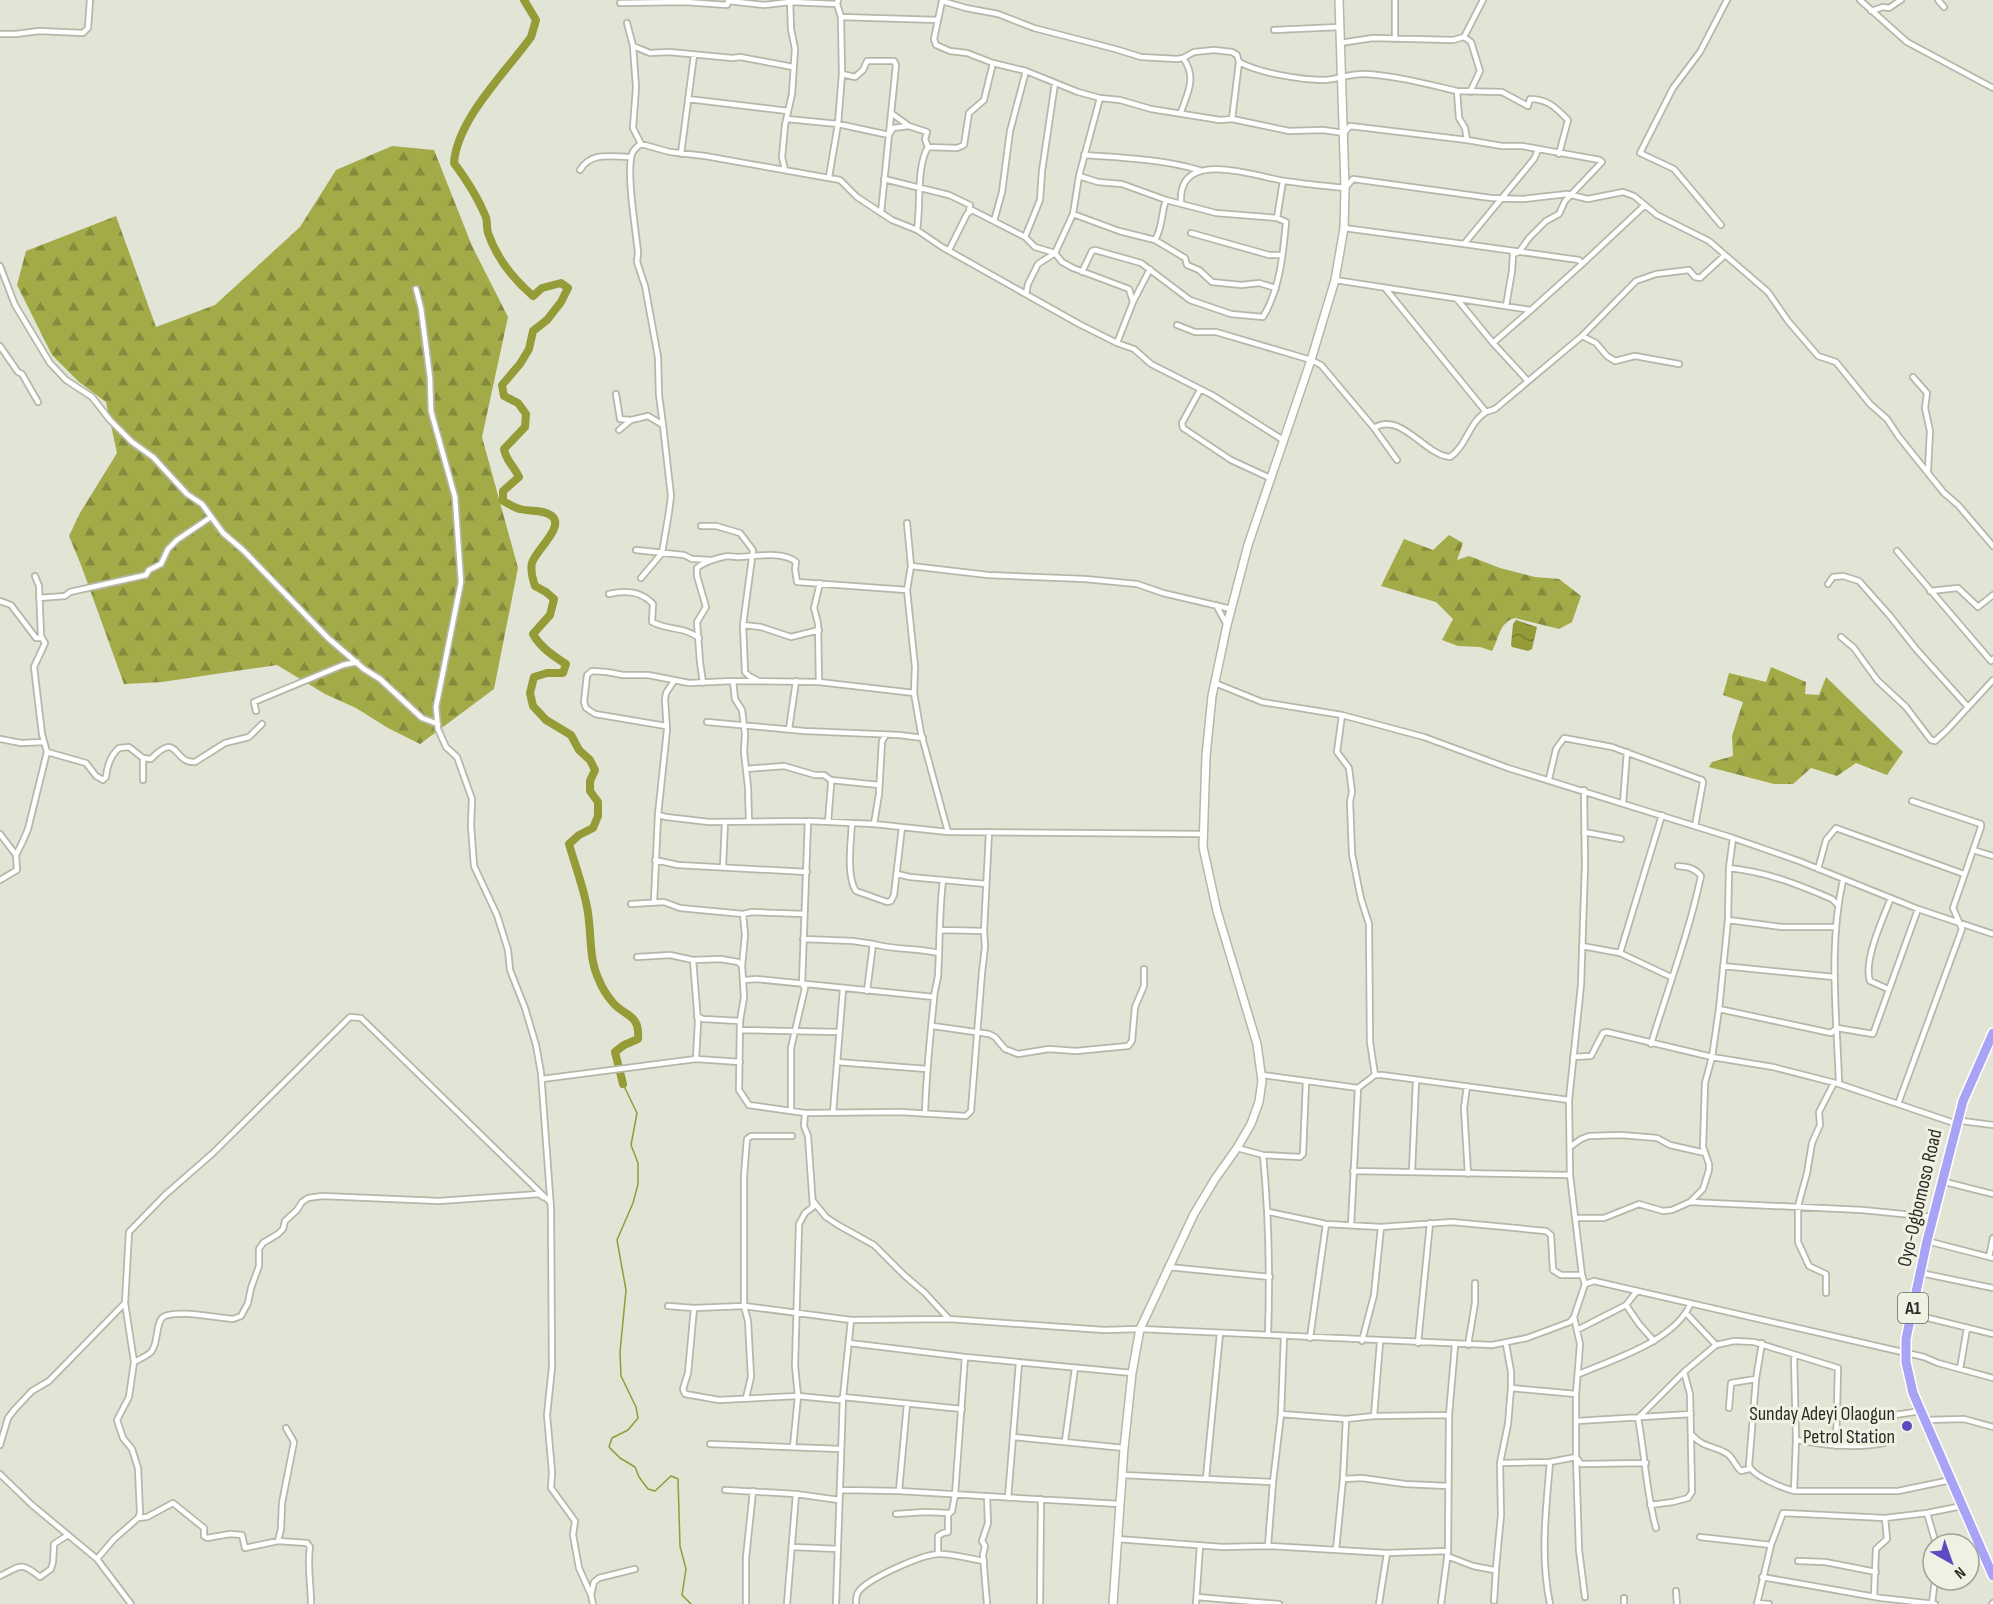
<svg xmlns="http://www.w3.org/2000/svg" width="1993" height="1604" font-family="'Sofia Sans Condensed',sans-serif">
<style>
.forest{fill:url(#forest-firs)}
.water{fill:url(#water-waves)}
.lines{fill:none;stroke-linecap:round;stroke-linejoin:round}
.stream{stroke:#949b37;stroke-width:1.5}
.river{stroke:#949b37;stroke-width:8}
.street-casing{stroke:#b6b7a9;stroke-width:8}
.secondary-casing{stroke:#b6b7a9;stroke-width:10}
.highway-casing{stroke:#fff;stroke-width:12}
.street{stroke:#fff;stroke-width:4.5}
.secondary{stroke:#fff;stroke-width:7}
.highway{stroke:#a8a3f5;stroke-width:9}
.poi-dot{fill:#5f49c2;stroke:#eff1e2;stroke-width:2}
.labels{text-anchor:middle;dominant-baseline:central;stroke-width:6;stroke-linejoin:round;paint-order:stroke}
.shield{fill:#eff1e2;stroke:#66675f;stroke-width:1.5}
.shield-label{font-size:18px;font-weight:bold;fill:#2b2c27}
.street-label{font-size:20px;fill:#2b2c27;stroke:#eff1e2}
.poi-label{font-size:20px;fill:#2b2c27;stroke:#eff1e2;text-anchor:end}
</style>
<defs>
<pattern id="forest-firs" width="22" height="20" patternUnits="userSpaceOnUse" patternTransform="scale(1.5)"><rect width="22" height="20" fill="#a3aa48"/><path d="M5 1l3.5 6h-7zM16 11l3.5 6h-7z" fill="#858b3c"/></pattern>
<pattern id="water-waves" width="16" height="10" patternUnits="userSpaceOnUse" patternTransform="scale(1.5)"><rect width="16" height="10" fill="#949b37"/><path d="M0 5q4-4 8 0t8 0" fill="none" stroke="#797f2e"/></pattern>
</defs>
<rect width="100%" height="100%" fill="#e2e4d5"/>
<path class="forest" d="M392,146L434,150L472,246L508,317L482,437L518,568L494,689L420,744L388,728L356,708L325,694L277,665L162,682L124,684L81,565L69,536L80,513L117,453L106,402L79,382L52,355L17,285L26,251L116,216L156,327L215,305L300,227L336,170Z
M1449,535L1463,543L1457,560L1469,556L1500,568L1535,577L1559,579L1581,596L1572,622L1559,629L1515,618C1499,622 1499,639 1492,651L1480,647L1458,646L1442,640L1453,619L1436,602L1381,586L1404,539L1433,550Z
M1771,667L1806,682L1805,694L1819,695L1826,677L1903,752L1887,775L1856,763L1837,776L1811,768L1793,784H1774L1709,767L1712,762L1733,756L1732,736L1743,702L1723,695L1729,673L1766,682Z"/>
<path class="water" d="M1516,620L1537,627L1532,649L1528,651L1512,647L1511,645L1513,624Z"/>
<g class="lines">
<path class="stream" d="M623,1084L637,1113L631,1145L638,1163V1184L633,1203L617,1240L626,1290L620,1352L621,1376L636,1407L638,1418L628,1430L612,1438L609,1447L620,1458L635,1467L639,1477L648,1489L655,1491L671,1476L678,1479L680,1546L686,1569L682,1595L691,1604"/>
<path class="river" d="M524,0L536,20L531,37C506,72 457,119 454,163C466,179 477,196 485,215C488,220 486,227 488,233C497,259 512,278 533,296L542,288L561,283L568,288L561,302L547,320L533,331L529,349L520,364L502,385L504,396L518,403L526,414L525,427L504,449C506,461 514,466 519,477L503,491V501C509,504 515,508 520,509C531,512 543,509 552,516C565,527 535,551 532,563C530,571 533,580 535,586L546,592L554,599L550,615L533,634C540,647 553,656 566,664L563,673H547L534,677L530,693L533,706L546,720L571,735L579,750L590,760L595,770L590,781V791L598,802V816L593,828L579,835L569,844C575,865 583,886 587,907C592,931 588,958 599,980C602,988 608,997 614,1004C627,1017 640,1015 638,1039L624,1045L615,1052L623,1084"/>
<g class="street-casing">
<path id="street" d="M1395,0V39
M1860,0L1907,42L1993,88
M1938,0L1944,7
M728,1L764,5L790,2L837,4
M942,1L966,8L998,14L1034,28L1115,49L1141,57L1177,59L1183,58L1194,52L1214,50L1232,52L1237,55L1239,62C1259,73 1301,80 1325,80C1338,79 1352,73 1366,74C1397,76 1427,84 1457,91L1459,118L1465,128L1467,140L1350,126L1344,133L1323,130L1289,131L1232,119L1220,120L1151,109L1120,100L1100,98L1078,92L1026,71L993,63L967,53L950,51L936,45L934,39L942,1L943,0
M620,3L685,2L727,5L729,0
M1871,11L1883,7L1889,8L1901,0
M841,17L938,20
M627,23L633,46L636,87L633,128L641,144
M1274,30L1339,27
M0,34H16L39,31L83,33L88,28L90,0
M1464,37L1483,0
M1340,43L1373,38L1453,40L1464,37L1471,42L1480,71L1470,92
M633,46L650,53L669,52L732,58L740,57L793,67
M842,74L855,77L863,70L867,61H894L896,65L881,213
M1457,91L1502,92L1528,106L1530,99C1548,99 1556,108 1568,120L1559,154
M688,99L788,111
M1181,112C1188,92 1197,77 1183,58
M891,113L909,126
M787,119L838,124L889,135L893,128L909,126L927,132L925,139L928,147
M1232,119L1239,62
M1467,140L1502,146H1522L1600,160L1602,162L1565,201L1559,214L1546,221L1529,238L1519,252L1513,254L1512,271L1506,306
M681,154L694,55
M1084,155C1123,158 1161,159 1199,170
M580,170C591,151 612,157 631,157
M785,170L782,157L785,125L792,94L795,49L791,29L790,0
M1079,176L1098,182L1122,184L1166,200L1216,213L1277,218
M829,177L838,124L842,74L841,17L837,4L838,0
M884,179L949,195L970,205L969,211
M1181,202C1178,147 1256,177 1285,181C1305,184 1325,186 1345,188L1353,179L1491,198L1523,199L1567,194L1588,199L1623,192L1634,196L1657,215L1709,241L1768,292L1788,321L1818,356L1836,362L1870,404L1887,419L1899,437L1944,493L1958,505L1993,546
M1073,214L1119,231L1155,240L1185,258L1187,265L1199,270L1212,282L1241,285L1259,283L1276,288
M994,221L1002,192L1010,131L1026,71
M1721,225L1674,169L1640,153L1673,88L1700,52L1727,0
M1344,228L1464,244L1534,159L1538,150
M917,230C921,205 916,167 928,147L957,148L964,145L969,113L984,100L993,63
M1191,233L1269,255H1282
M1025,237L1040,200L1042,171L1055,83
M1155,240C1163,227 1161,213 1166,200
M949,250L967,214L972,210L1025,237L1035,247L1055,253L1062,262L1073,268L1129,289L1133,302
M1582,264L1645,205
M0,266L15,305L50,363L66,380L92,397L110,420L132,442L153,457L187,494L202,504L223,533L243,550L328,638L364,669L380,679L422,718L438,724
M1082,272L1092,251L1095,250L1141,263L1190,300L1231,314L1263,317C1280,289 1283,255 1286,222L1277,218L1283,181
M1335,280L1531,310L1582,264L1579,260L1464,244
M1385,288L1486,412
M416,289L421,308L430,378L431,411L455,497L461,582L436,707L438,729L446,747L457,757L472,799L471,826L474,866L497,915L508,950L510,970L525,1008L536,1045L541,1073L551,1209L552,1367L547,1415L552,1472L551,1488L575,1521L573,1535L579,1568L591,1595
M1026,294L1028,284L1038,264L1055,253L1073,214L1079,176L1100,98
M1457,299L1493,343L1531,310
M1177,325L1195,332H1216L1311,360L1321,365L1374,428C1401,411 1424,455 1450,457C1466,447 1469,422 1486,412C1489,411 1492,410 1495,409L1582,336L1636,281L1656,274L1689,270L1695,277L1700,278L1725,255
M1582,336L1596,343L1607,356L1615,361L1635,356L1679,364
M1117,343L1133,302L1150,269
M1493,343L1527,380
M0,346L18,372L22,374L38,402
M1913,377L1927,393L1925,408L1930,431L1928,470
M1200,390L1182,423L1183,428L1231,460L1270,478
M616,394L620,419L631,420
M1374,428L1397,460
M619,430L631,420L648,416L663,425L659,395L658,357L645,286L637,262L638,253C636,231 626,173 632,154C634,149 636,147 641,144L670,152L705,156L840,180L857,197L892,220L917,230L942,247L1079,324L1117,343L1134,349L1151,364L1212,395L1283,440
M907,523L911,566
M701,526H716L740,533L753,550L743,625L745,672L749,676L757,680
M636,550L684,555L692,559L711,560
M1897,551L1991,661L1993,659
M641,578L662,553L669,512L671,496L663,425
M1828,584L1833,577L1843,576L1859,581L1890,616L1916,649L1968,707
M1930,591L1958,588L1978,607L1993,595
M609,594C626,590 641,591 653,604L652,622C670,631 683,626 699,638
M39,598L65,596L70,592L146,575L149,570L161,564L168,549L177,540L211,517
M0,601L11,605L36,638H42
M1216,605L1227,625
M743,625L761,627L791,637L819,630
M1841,637L1854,648L1877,680L1906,707L1931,740L1935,741L1947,730L1993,680
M733,681L735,699L742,710L745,734L744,752L748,787L749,822
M819,682L818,623L814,608L820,583
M703,683L700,662L697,622L706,607L697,576V568C704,562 714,559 723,557C728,555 732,557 737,557C754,557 782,550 796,562L795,569L797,582L907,590
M1215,683L1262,702L1342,715L1424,737L1508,768L1733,838L1799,861L1918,909L1993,934
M256,711L254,702L343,665L357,662
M1342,715L1337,752L1349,768L1352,792L1350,801L1352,854L1361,899L1369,924L1370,1042L1375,1075
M707,722L804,731L899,735L923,738
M666,726L595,714L586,708L584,702L587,675L592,671L607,672L623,675H648L689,683L733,681L819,682L914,693
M789,729L796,681
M0,739L21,743L44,742
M47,752L86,763L96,776L103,780L106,777C107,766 110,756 119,748L129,747L143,758V780
M143,758L151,759C179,730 172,763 195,762L225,743L249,737L262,724
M746,769L784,766L815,775H824L831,780V785L828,822
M1549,779L1556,749L1564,738L1612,747L1702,780L1703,782L1695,826
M831,780L879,785
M1584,790L1585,865L1581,985L1569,1100L1570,1175L1582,1275L1585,1284
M1623,803L1627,752
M658,815L666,817L709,822L808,821L874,824L948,832L1202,834
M852,823C851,840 846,877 856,891L887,902L891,901L894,895L902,827
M874,824L879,794L882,741L886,735
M948,832L921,733L914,693L915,667L907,590L911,566L988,575L1085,579L1137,584L1163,593L1231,609
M1584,832L1621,839
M0,834L16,855
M1973,850L1993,856
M655,860L678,865L807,872
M723,866L725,822
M1729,868C1767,872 1797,884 1832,899L1838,905
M1818,869L1826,840L1836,828L1964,874
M897,874L910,877L986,884
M0,880L17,870L16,855L22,843L28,829L47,752L42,734L34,667L45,643L41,636L39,586L35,576
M654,902L658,815L667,730L665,700L666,693L674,681
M631,904L664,902L680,908L743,914L752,912L804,914
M743,914L745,935L742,966L744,997L740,1021L739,1090L749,1105L805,1113L900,1112L966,1116L971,1111L982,972L985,947L984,931L989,832
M1728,920L1782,927H1835
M941,930L984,931
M803,939L853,941L873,944
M1582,946L1620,953L1671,977
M1620,953L1662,815
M637,957L670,955L693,960L721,959L738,962L742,966
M693,960L698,1022L696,1059
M1723,966L1834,977
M745,980L756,979L934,997
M1888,989L1870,981C1863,961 1883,918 1891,898
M867,991L873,944C895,950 917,948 938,953
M1719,1009L1831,1033L1837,1028L1873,1034L1918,909
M697,1016L703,1019L740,1021
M933,1026L989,1034L995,1037L1005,1049L1018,1054L1049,1049L1076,1051L1128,1046L1132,1041L1135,1007L1144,986V969
M740,1030L839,1032
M1651,1044C1668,988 1689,933 1701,876C1695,868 1688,867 1678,866
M1573,1057L1591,1056L1603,1033L1607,1032L1712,1057L1773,1067L1839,1084L1957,1124L1962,1121L1993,1125
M837,1062L927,1069
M1262,1075L1358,1088L1375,1075H1382L1569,1100
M542,1079L696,1059L740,1062
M1839,1084C1837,1016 1828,947 1843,880
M1467,1086L1464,1108L1468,1174
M1898,1104L1962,929L1953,908L1981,827V824L1912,801
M791,1111V1048L805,988L802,984L808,821
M833,1113L843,989
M925,1114C926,1076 930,1037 934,999C934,991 937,984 938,976C940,944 939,912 943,880
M1570,1147L1581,1139L1589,1136L1621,1135L1657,1138L1670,1145L1705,1153
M1237,1148L1263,1155L1300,1157L1303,1154L1306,1082
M1263,1155C1269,1216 1270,1275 1268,1335
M1353,1171L1570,1175
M1412,1171L1416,1081
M1941,1181L1993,1194
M813,1201L826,1217L838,1225L874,1245L904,1275L925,1293L949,1319
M1690,1202L1703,1189L1709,1170V1164L1703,1147L1705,1083L1712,1057L1719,1009L1728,920L1729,868L1733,838
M1269,1212L1326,1224L1381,1227L1452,1222L1546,1231L1551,1235L1553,1270L1561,1275H1582
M1576,1218H1604L1639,1204L1663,1211L1672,1210L1690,1202L1862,1210L1933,1217
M1351,1225L1358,1088
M1927,1241L1993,1258
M1989,1257L1993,1238
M1168,1267L1270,1277
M1921,1273L1993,1288
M1826,1293V1274L1809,1266L1798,1242V1206L1807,1173L1812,1143L1820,1125L1819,1112L1834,1083
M1626,1305L1639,1324L1654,1341
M668,1306L694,1308L744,1306L851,1320L949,1319L1104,1330L1140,1329L1492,1345L1527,1338L1570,1322L1574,1317L1585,1284L1594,1281L1924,1357L1938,1363L1993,1378
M694,1308L688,1373L683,1389L685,1394L719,1400L798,1396L839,1400L843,1397L962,1409
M1686,1313L1716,1345
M1912,1314L1993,1334
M1577,1330L1626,1305L1637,1291
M1310,1338L1326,1224
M1362,1341L1374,1295L1381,1227
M849,1343L965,1357L1132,1373
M1418,1343L1430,1223
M1762,1343L1756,1379L1749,1465C1752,1476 1783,1488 1794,1491H1898L1951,1480
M1468,1345L1475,1303V1283
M1794,1355L1796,1440C1825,1445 1855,1449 1884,1443
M134,1362L125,1303L129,1232L165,1195L213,1153L350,1017L361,1018L550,1202
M1960,1369L1967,1328
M1579,1374C1614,1359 1675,1341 1691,1303
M1511,1388L1576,1394
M746,1398L751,1377L748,1321L744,1306V1176L747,1139L751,1136H792
M1729,1408L1731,1383L1756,1379
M1281,1414L1346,1419L1374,1416L1449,1415
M1374,1416L1380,1342
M1868,1419L1921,1411
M1925,1420L1964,1419L1993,1427
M1577,1421L1691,1414
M1692,1435C1705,1449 1711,1444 1726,1453C1733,1457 1735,1466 1741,1471L1749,1469
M1013,1437L1124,1448
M1065,1441L1075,1368
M710,1444L840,1449
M0,1445L8,1418L15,1409L32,1391L49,1381L125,1303
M793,1447L798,1396L795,1366L799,1224L805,1213L813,1207L808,1136L804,1126L805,1113
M1576,1457L1579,1550L1585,1597
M1576,1457L1581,1464L1646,1463
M1500,1463L1550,1462
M0,1474L32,1505L97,1559L131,1604
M1122,1475L1273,1482
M1206,1478L1220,1333
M1343,1479L1362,1478L1405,1484L1448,1486
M725,1490L796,1494L839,1500
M840,1490L899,1491L1120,1504
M899,1491L907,1404
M1794,1491L1796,1440
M987,1497L988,1523L982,1541L985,1546L983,1555L987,1604
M1008,1498L1019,1363
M1650,1505L1673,1502L1688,1498L1692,1492L1690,1394L1684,1372
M1927,1513L1936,1544
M896,1514L925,1512L949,1513
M138,1518L140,1513L138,1468L132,1449L123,1438L117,1420L129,1397L134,1362C140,1359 147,1356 151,1352C159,1343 155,1324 163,1317C175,1309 217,1318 233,1319L241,1316L248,1303L251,1288L259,1266V1249L263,1243L278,1234L283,1229L285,1221L297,1210L302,1202L308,1198L322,1196L439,1201L539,1194L543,1197
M1656,1528C1646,1492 1645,1455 1638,1418L1684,1372L1716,1345L1734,1341L1754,1342L1838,1368L1836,1446
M1700,1537L1771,1545
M1117,1539L1222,1547L1268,1546L1387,1553L1448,1551
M278,1541L281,1529L282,1503L294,1442L286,1428
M1268,1546L1273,1482L1281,1414L1284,1336
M793,1547L838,1549
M1336,1550L1343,1479L1346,1419
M938,1554V1536L943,1533L948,1532V1515L952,1511L955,1495L965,1357
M1447,1556L1473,1566L1494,1570L1496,1568L1501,1515L1500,1463L1508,1424L1511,1388V1372L1506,1344
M97,1559L114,1539L138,1518L147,1517L173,1503L204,1528V1536L207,1538L230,1534L242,1535L245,1548L278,1541L307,1543L310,1547C307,1565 311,1585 311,1604
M1798,1561L1825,1562L1876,1572
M0,1576C21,1566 20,1561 40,1577L51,1569L53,1562L54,1544L68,1535
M1762,1577L1881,1598L1935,1604
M1676,1591L1677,1604
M1874,1596L1876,1549L1887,1539L1885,1518
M1197,1597L1279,1604
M1624,1598V1604
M1494,1601L1496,1568
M1757,1603L1769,1604
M1932,1603L1935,1580
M593,1604L591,1595L594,1582L599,1578L635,1569
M746,1604V1558L753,1491
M787,1604L796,1494
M836,1604L843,1397L851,1320
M856,1604C856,1600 856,1594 859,1591C869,1578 921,1555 938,1554C952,1553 969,1559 984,1561
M1040,1604L1041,1499
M1196,1604L1200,1545
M1379,1604L1387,1553
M1441,1604L1448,1551L1449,1415L1455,1345
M1550,1604C1540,1556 1546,1510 1550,1462L1576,1457V1394L1580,1344L1574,1317
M1757,1604L1771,1545L1783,1513L1885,1518L1927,1513L1962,1506
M1992,1604L1993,1603"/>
</g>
<g class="secondary-casing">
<path id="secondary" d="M1113,1604L1124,1448L1132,1373L1140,1329L1194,1214L1215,1179L1237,1148L1251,1124L1259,1102L1262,1081L1257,1044L1217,911L1203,847L1206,756L1212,696L1227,625L1248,545L1311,360L1335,280L1344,228L1345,188L1339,0"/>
</g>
<g class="highway-casing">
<path id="highway" d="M1993,1033L1963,1101L1927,1241L1906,1339V1362L1913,1393L1993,1576"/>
</g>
<use href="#street" class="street"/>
<use href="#secondary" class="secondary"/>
<use href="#highway" class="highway"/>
</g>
<circle class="poi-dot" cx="1907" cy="1426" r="6"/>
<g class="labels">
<rect class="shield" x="1898" y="1293" width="30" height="30" rx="4.5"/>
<g class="shield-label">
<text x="1913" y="1308">A1</text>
</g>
<g class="street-label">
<text transform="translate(1920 1198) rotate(-77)">Oyo-Ogbomoso Road</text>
</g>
<g class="poi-label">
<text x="1895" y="1414">Sunday Adeyi Olaogun<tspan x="1895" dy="23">Petrol Station</tspan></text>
</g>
</g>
<g transform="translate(1951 1562) rotate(140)"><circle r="28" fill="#eff1e2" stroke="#a1a297" stroke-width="1.5"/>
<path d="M0-4.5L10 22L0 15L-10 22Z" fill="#5f49c2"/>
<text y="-9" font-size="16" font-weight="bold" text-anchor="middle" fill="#2b2c27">N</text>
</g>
</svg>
